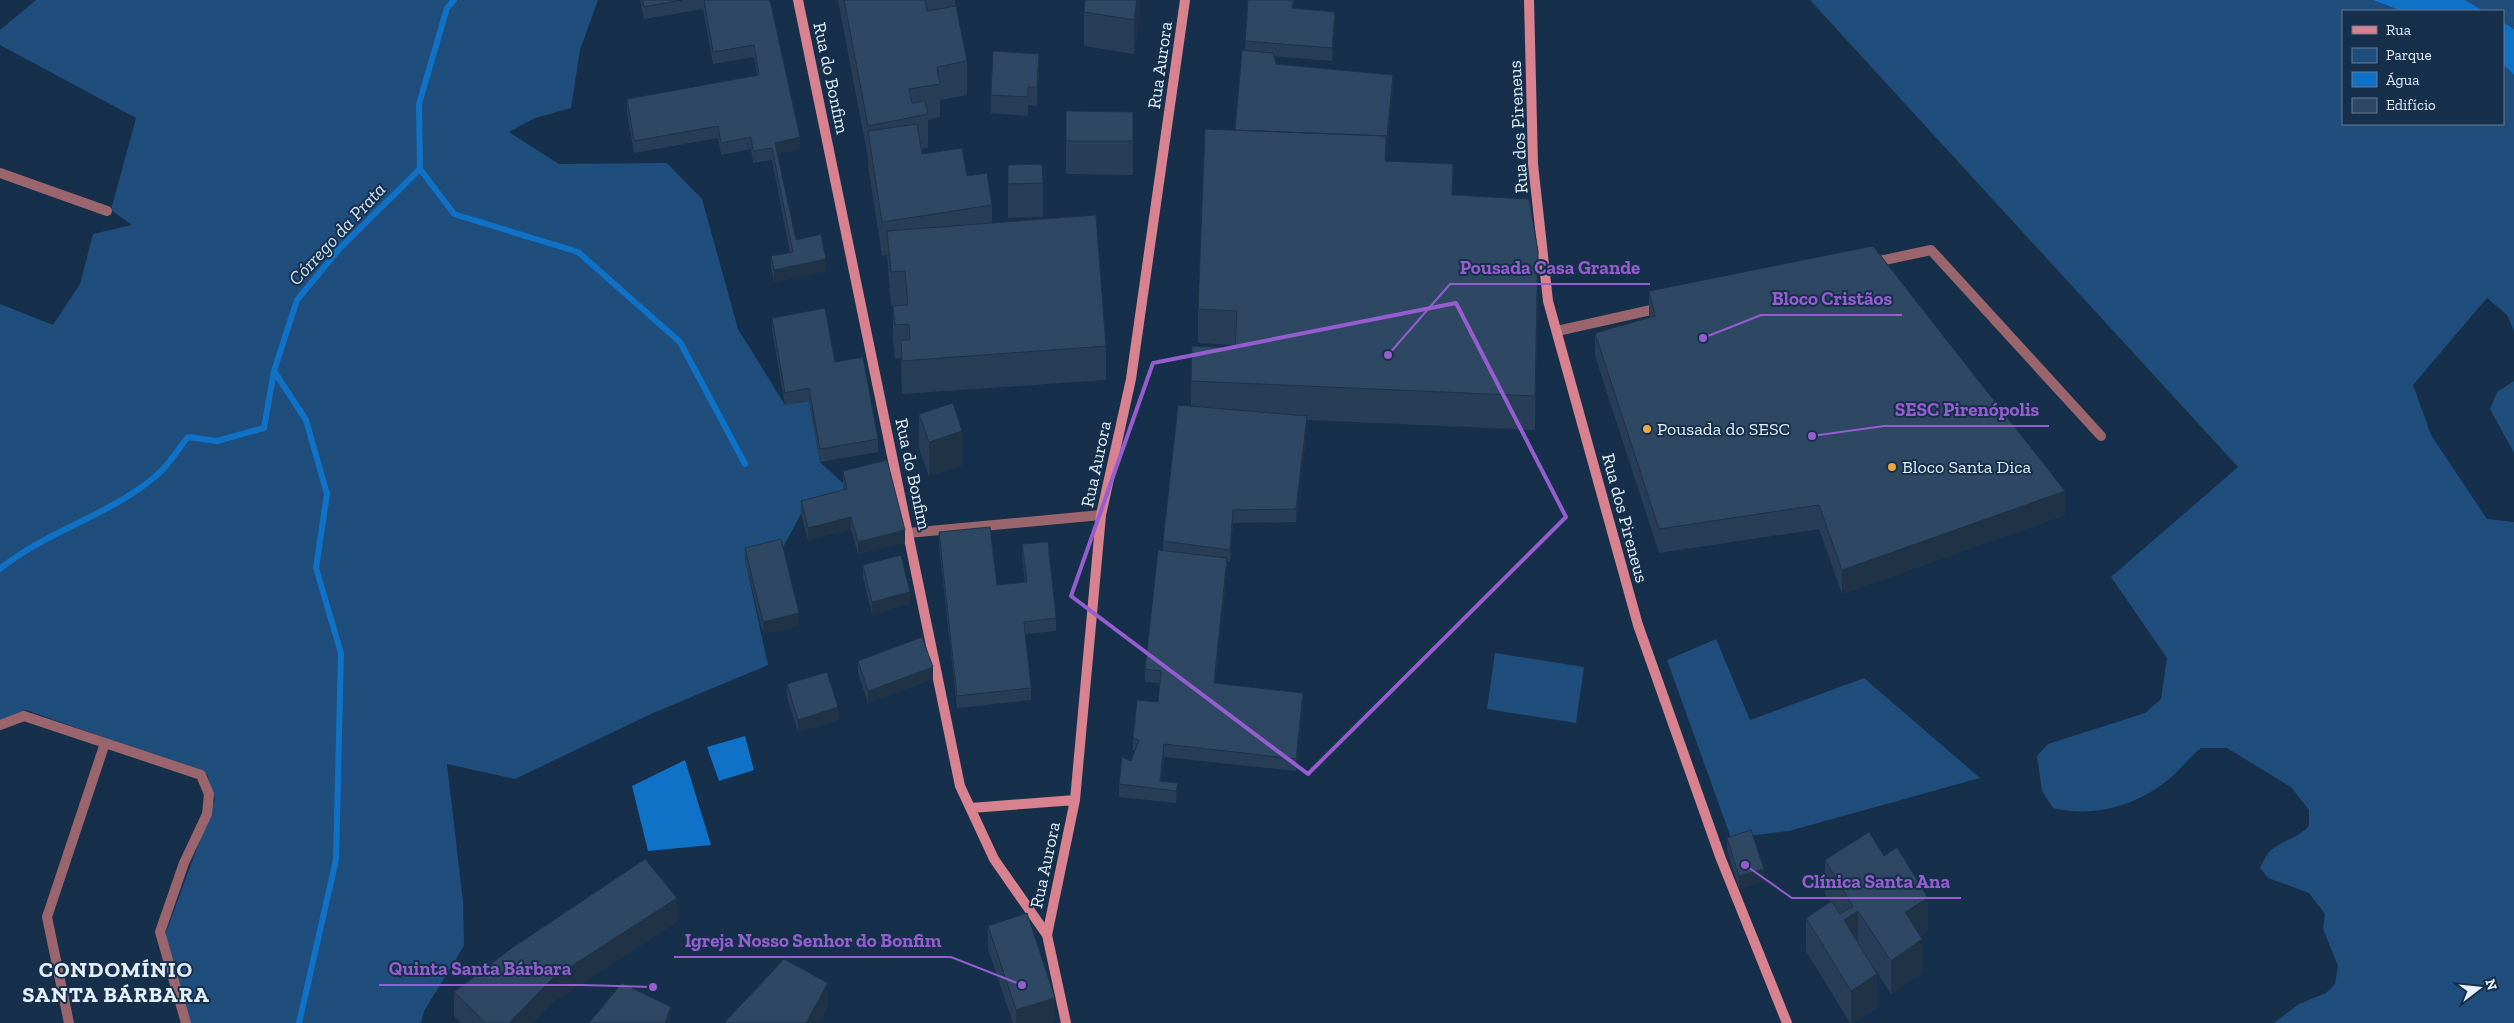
<svg xmlns="http://www.w3.org/2000/svg" width="2514" height="1023" font-family="'Zilla Slab',serif">
<style>
.green{fill:#1f4d7c}
.water{fill:#0f72c6}
.lines{fill:none;stroke-linecap:round;stroke-linejoin:round}
.stream{stroke:#0f72c6;stroke-width:6}
.street{stroke:#9a656c;stroke-width:10}
.secondary{stroke:#d7828e;stroke-width:10}
.wall{fill:#283e56}
.shaded-wall{fill:#203246}
.building{fill:#2e4864;stroke:#203246}
.marked{fill:none;stroke:#955dcf;stroke-width:4;stroke-linejoin:round}
.poi-dot{fill:#f0a63f;stroke:#162f4a;stroke-width:2}
.labels{text-anchor:middle;dominant-baseline:central;stroke-width:4;stroke-linejoin:round;paint-order:stroke}
.street-label{font-size:18px;fill:#e4f0fe;stroke:#162f4a}
.poi-label{font-size:18px;fill:#e4f0fe;stroke:#162f4a;text-anchor:start}
.water-label{font-size:19px;font-style:italic;fill:#cfe3f9;stroke:#162f4a}
.district-label{font-size:22px;font-weight:bold;letter-spacing:1px;fill:#e4f0fe;stroke:#162f4a}
.leader{fill:none;stroke:#955dcf;stroke-width:2}
.callout-dot{fill:#955dcf;stroke:#162f4a;stroke-width:2}
.callout-label{font-size:19px;text-anchor:middle;font-weight:bold;fill:#955dcf;stroke:#162f4a;stroke-width:4;stroke-linejoin:round;paint-order:stroke}
</style>
<rect width="100%" height="100%" fill="#162f4a"/>
<path class="green" d="M36,0H598L580,50L571,108L535,118L509,132L559,164L667,163L702,199L738,329L785,405L809,401L820,462L843,483L847,502L801,514L781,551L745,560L768,665L653,713L515,779L447,764L463,902L464,946L424,1011L421,1023H191L165,935L215,799L207,774L26,710L0,722V304L53,325L80,284L93,234L132,225L111,210L136,118L0,45V30Z
M1810,0H2373L2401,11H2343V124H2503V64L2514,75V331L2507,315L2487,298L2413,385L2431,435L2487,519L2514,522V1023H2274L2299,1004L2326,993L2335,984L2338,966L2323,929L2325,914L2309,893L2268,878L2260,868C2263,863 2265,857 2268,853C2280,840 2298,839 2309,826V810L2291,787L2227,748H2201C2189,758 2180,770 2168,780C2136,806 2092,818 2053,808L2042,791L2037,756L2048,744L2145,713L2161,699L2167,658L2111,577L2238,467Z
M2465,0H2514V29L2503,22V11H2484Z
M2514,381V453L2490,409L2497,392Z
M1716,639L1750,720L1864,678L1980,778L1789,831L1731,838L1667,660Z
M1495,653L1584,667L1576,723L1487,709Z"/>
<path class="water" d="M2373,0H2465L2484,11H2401Z
M2503,22L2514,29V75L2503,64Z
M745,736L754,770L719,781L707,747Z
M685,760L711,845L648,851L632,786Z"/>
<g class="lines">
<path class="stream" d="M420,169L454,214L578,252L680,342L745,464
M274,371L306,420L327,494L316,568L341,653L336,860L299,1023
M0,569C47,530 110,516 157,475C169,465 178,449 188,437L217,441L264,428L274,371L297,300L340,248L420,169L419,104L447,8L454,0"/>
<path class="street" d="M0,173L107,211
M1870,263L1931,250L2101,436
M1557,331L1660,308
M908,533L1101,515
M0,725L24,716L201,775L209,794L207,814L184,863L160,932L186,1023
M69,1023L47,917L105,743"/>
<path class="secondary" d="M798,0L960,786L994,859L1047,935L1066,1023
M1529,0L1533,164L1548,301L1638,625L1721,859L1787,1023
M971,808L1075,800
M1047,935L1075,800L1101,515L1131,379L1185,0"/>
</g>
<path class="wall" d="M640,0H770L800,149L777,154L796,240L826,271L774,282L771,268V256L790,253L772,160L753,163L751,149L721,155L718,138L634,153L627,112V99L757,75L754,57L713,64L703,9L644,19Z
M838,0H955V6L967,61V95L940,100V117L928,120V148L921,149L922,154L967,176L992,205V223L1106,346V380L902,394L901,358L895,359L893,339V306L905,305L891,306L887,255L882,256L868,165V158Z
M1140,0V10L1134,54L1084,46V12Z
M1248,0H1294L1293,8L1335,24L1332,61L1274,56L1276,64L1393,87L1386,161L1453,195L1538,285L1535,430L1307,420V429L1296,522L1233,523L1230,562L1227,561V570L1215,683L1303,705L1296,771L1164,757L1161,781L1178,783V795L1176,803L1119,797V784L1131,761L1135,751L1133,750V738L1158,702L1160,683L1145,682V669L1163,551V541L1191,406V381L1235,348V345L1198,343V309L1235,130L1245,51Z
M1039,72L1037,106L1028,105V116L991,113V95Z
M1066,111L1133,112V175L1066,174Z
M1008,165L1043,183V217L1008,218Z
M1649,291L2065,515L1842,594L1819,529L1659,553L1595,356V333L1649,318Z
M772,318L835,362L878,439V452L820,462L809,401L785,405L772,330Z
M919,414L962,465L929,476L919,448Z
M843,471L905,542L858,554L851,529L808,540L801,514V501L844,490L843,483Z
M939,532L997,585L1025,582L1022,557V544L1056,618V631L1025,634L1031,688V700L957,708L939,545Z
M745,548L799,626L763,634L745,560Z
M863,565L910,604L872,614L863,577Z
M858,661L933,679L868,703L858,673Z
M787,684L838,720L798,732L787,697Z
M1727,838L1764,881L1739,889L1727,850Z
M1825,860L1928,931L1920,937L1922,973L1891,994L1872,965L1877,1008L1853,1023H1850L1806,951V918L1830,902L1825,894Z
M677,922L553,1002L532,1023H461L454,1016V992Z
M988,926L1055,1021L1050,1023H1013L988,949Z"/>
<path class="shaded-wall" d="M1137,0H1140V10L1134,54V20Z
M1335,12V24L1332,61V48Z
M1039,54V72L1037,106V87Z
M1393,75V87L1386,159V170L1385,161L1386,136Z
M800,137V149L775,155V143Z
M1538,251V285L1535,430V396Z
M826,259V271L774,282V270Z
M1307,416V429L1296,522V509Z
M962,431V465L929,476V442Z
M2065,491V515L1842,594V570Z
M1233,510V523L1230,562V550Z
M851,517V529L808,540V528Z
M905,530V542L858,554V542Z
M1227,558V570L1214,695V683Z
M910,592V604L872,614V602Z
M799,613V626L763,634V622Z
M933,667V679L868,703V691Z
M1303,693V705L1296,771V759Z
M838,707V720L798,732V720Z
M1164,744V757L1160,789V781Z
M1178,783V795L1176,803V791Z
M1764,869V881L1739,889V876Z
M677,898V922L553,1002L532,1023H509L553,978Z
M1928,898V931L1905,946V912Z
M1858,911V945L1844,920Z
M1922,939V973L1891,994V961Z
M1877,974V1008L1853,1023H1851V991Z
M828,983V1006L819,1023H806Z
M1055,998V1021L1050,1023H1016V1010Z
M671,1007V1023H665Z"/>
<path class="building" d="M642,0H682L644,7Z
M704,0H770L800,137L775,143L796,240L821,234L826,259L774,270L771,256L793,252L772,148L753,151L751,137L721,143L718,126L634,141L627,99L759,75L754,45L713,52Z
M844,0H925L927,11L956,6L967,61L937,67L940,84L909,89L912,103L925,101L928,114L868,126Z
M1085,0H1137L1134,20L1084,12Z
M1248,0H1293L1292,8L1335,12L1332,48L1245,41Z
M1242,50L1273,53L1276,64L1393,75L1386,147V136L1235,130Z
M993,51L1039,54L1037,87H1028V97L991,95Z
M1066,111L1133,112V141H1066Z
M917,124L922,154L962,148L967,176L987,173L992,205L882,222L868,131Z
M1205,129L1386,136L1385,161L1453,164L1452,195L1529,199L1538,251L1535,396L1191,381L1192,346L1235,348L1237,311L1198,309Z
M1042,164L1043,183L1008,184V165Z
M1096,215L1106,346L902,361L901,340H910L909,324L895,325L893,306L908,305L905,271L891,272L887,231Z
M1873,246L2065,491L1842,570L1819,505L1659,529L1595,333L1655,316L1649,291Z
M825,308L835,362L863,357L878,439L820,449L809,388L785,393L772,318Z
M953,403L962,431L929,442L919,414Z
M1178,405L1307,416L1296,509L1233,510L1230,550L1163,541Z
M887,460L905,530L858,542L851,517L808,528L801,501L847,489L843,471Z
M990,527L997,585L1027,582L1022,544L1048,542L1056,618L1024,622L1031,688L957,696L939,532Z
M781,539L799,613L763,622L745,548Z
M1158,550L1227,558L1214,683L1303,693L1296,759L1164,744L1160,781L1178,783L1176,791L1119,784L1122,757L1131,761L1139,740L1133,738L1137,700L1158,702L1161,671L1145,669Z
M901,555L910,592L872,602L863,565Z
M922,637L933,667L868,691L858,661Z
M827,672L838,707L798,720L787,684Z
M1751,830L1764,869L1739,876L1727,838Z
M1869,832L1884,856L1897,847L1928,898L1905,912L1922,939L1891,961L1858,911L1844,920L1877,974L1851,991L1806,918L1832,901L1840,914L1853,906L1825,860Z
M645,859L677,898L553,978L509,1023H486L454,992L509,950Z
M1027,913L1055,998L1016,1010L988,926Z
M784,959L828,983L806,1023H724Z
M622,983L671,1007L665,1023H589Z"/>
<path class="marked" d="M1456,303L1566,517L1308,774L1071,596L1153,363Z"/>
<g class="poi-dot">
<circle cx="1647" cy="429" r="5"/>
<circle cx="1892" cy="467" r="5"/>
</g>
<g class="labels">
<g class="street-label">
<text transform="translate(1160 65) rotate(-82)">Rua Aurora</text>
<text transform="translate(831 78) rotate(78)">Rua do Bonfim</text>
<text transform="translate(1518 127) rotate(-93)">Rua dos Pireneus</text>
<text transform="translate(1096 464) rotate(-78)">Rua Aurora</text>
<text transform="translate(913 474) rotate(78)">Rua do Bonfim</text>
<text transform="translate(1625 518) rotate(75)">Rua dos Pireneus</text>
<text transform="translate(1045 865) rotate(-78)">Rua Aurora</text>
</g>
<g class="poi-label">
<text x="1657" y="429">Pousada do SESC</text>
<text x="1902" y="467">Bloco Santa Dica</text>
</g>
<g class="water-label">
<text transform="translate(337 234) rotate(-47)">Córrego da Prata</text>
</g>
<g class="district-label">
<text x="116" y="969">CONDOMÍNIO<tspan x="116" dy="25">SANTA BÁRBARA</tspan></text>
</g>
</g>
<path class="leader" d="M1388 355L1450 284H1650M1703 338L1761 315H1902M1812 436L1884 426H2049M1745 865L1792 898H1961M1022 985L951 957H674M653 987L582 985H379"/>
<g class="callout-dot">
<circle cx="1388" cy="355" r="5"/>
<circle cx="1703" cy="338" r="5"/>
<circle cx="1812" cy="436" r="5"/>
<circle cx="1745" cy="865" r="5"/>
<circle cx="1022" cy="985" r="5"/>
<circle cx="653" cy="987" r="5"/>
</g>
<g class="callout-label">
<text x="1550" y="274">Pousada Casa Grande</text>
<text x="1832" y="305">Bloco Cristãos</text>
<text x="1967" y="416">SESC Pirenópolis</text>
<text x="1876" y="888">Clínica Santa Ana</text>
<text x="813" y="947">Igreja Nosso Senhor do Bonfim</text>
<text x="480" y="975">Quinta Santa Bárbara</text>
</g>
<rect x="2342" y="10" width="162" height="115" fill="#162f4a" stroke="#687c92"/>
<rect x="2352" y="26" width="25" height="8" fill="#d7828e" stroke="#687c92"/>
<text x="2386" y="35" font-size="15" fill="#e4f0fe">Rua</text>
<rect x="2352" y="48" width="25" height="15" fill="#1f4d7c" stroke="#687c92"/>
<text x="2386" y="60" font-size="15" fill="#e4f0fe">Parque</text>
<rect x="2352" y="72" width="25" height="15" fill="#0f72c6" stroke="#687c92"/>
<text x="2386" y="85" font-size="15" fill="#e4f0fe">Água</text>
<rect x="2352" y="98" width="25" height="15" fill="#2e4864" stroke="#687c92"/>
<text x="2386" y="110" font-size="15" fill="#e4f0fe">Edifício</text>
<g transform="translate(2479 988) rotate(74)" stroke="#162f4a" stroke-width="4" paint-order="stroke">
<path d="M0-4L9 19L0 12L-9 19Z" fill="#e4f0fe"/>
<text y="-8" font-size="14" font-weight="bold" text-anchor="middle" fill="#e4f0fe">N</text>
</g>
</svg>
